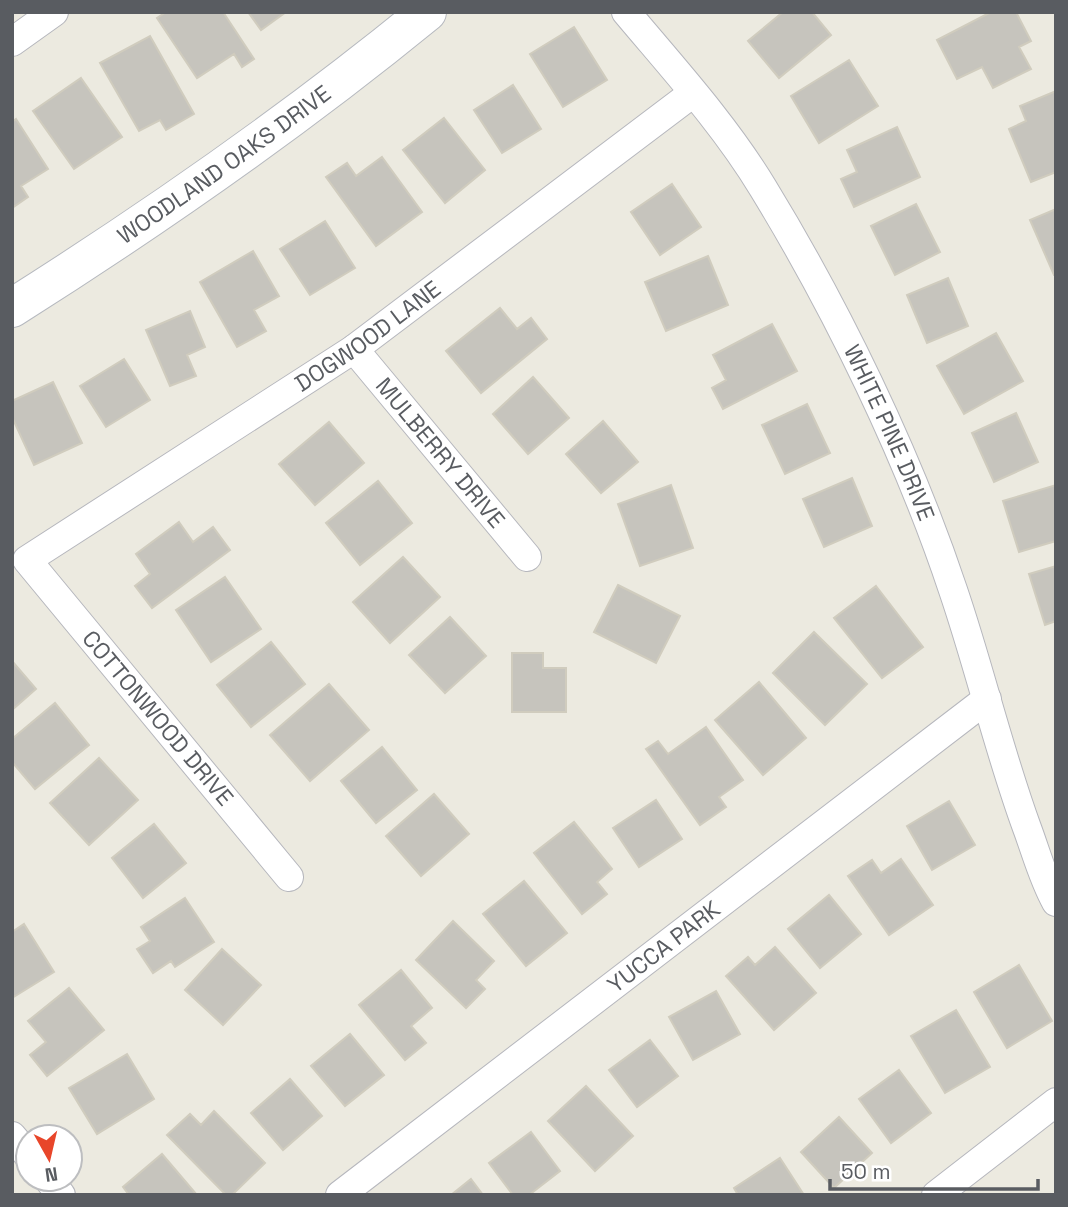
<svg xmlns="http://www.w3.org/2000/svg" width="1068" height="1207" font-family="'Space Grotesk',sans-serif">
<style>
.building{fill:#c6c4bd;stroke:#d0ccbe;stroke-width:2}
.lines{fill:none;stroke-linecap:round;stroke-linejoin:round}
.street-casing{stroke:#b6b7bd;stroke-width:30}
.secondary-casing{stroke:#b6b9bf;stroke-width:40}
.street{stroke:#fff;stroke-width:28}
.secondary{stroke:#fff;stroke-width:38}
.labels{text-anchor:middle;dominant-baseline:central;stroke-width:5;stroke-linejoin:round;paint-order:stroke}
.street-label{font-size:23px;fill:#595c61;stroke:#fff}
</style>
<rect width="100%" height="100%" fill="#eceae0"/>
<path class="building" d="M166,12H223L254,59L242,67L234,54L197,78L157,18Z
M248,12H286L261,30Z
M783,12H812L831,35L779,78L748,41Z
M991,12H1016L1031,41L1019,47L1031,69L993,88L982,67L957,79L937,40Z
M574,27L607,80L563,107L530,54Z
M150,36L194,114L166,130L160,120L139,131L100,63Z
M849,60L878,106L819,143L791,96Z
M81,78L122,137L74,169L33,111Z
M513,85L541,129L502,153L474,110Z
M1056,91V172L1031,182L1009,129L1026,121L1020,106Z
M444,118L485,170L445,203L403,150Z
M16,119L48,169L21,186L28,197L12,208V122Z
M897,127L920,177L854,207L841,179L857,172L847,150Z
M382,157L422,212L376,246L326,177L347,163L356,176Z
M672,184L701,227L660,255L631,212Z
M916,204L940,252L895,275L871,226Z
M1056,209V275H1054L1030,220Z
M325,221L355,268L310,295L280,249Z
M253,251L279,296L254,310L266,331L237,347L200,282Z
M708,256L728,305L666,331L645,282Z
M948,278L968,326L927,343L907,295Z
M500,308L517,329L531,318L547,339L481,393L446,351Z
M190,311L205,347L187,355L196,376L170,386L146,330Z
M772,324L797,371L723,409L712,388L726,380L713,355Z
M996,333L1023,381L964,414L937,366Z
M124,359L150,400L106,427L80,386Z
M533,377L569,418L528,454L493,414Z
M53,382L82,443L34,465L12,417V401Z
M807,404L830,453L785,474L762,425Z
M1016,413L1038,462L994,482L972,433Z
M603,421L638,462L601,493L566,454Z
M329,422L364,463L315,505L279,464Z
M852,478L872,526L824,547L803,499Z
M378,481L412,523L360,565L326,523Z
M671,485L693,548L640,566L618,504Z
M1056,485V541L1019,552L1003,501Z
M179,522L193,542L213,527L230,550L152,608L135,586L150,574L136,554Z
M403,557L440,597L390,643L353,602Z
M1056,566V621L1045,625L1029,574Z
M225,577L261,629L211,662L176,610Z
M618,585L680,616L656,663L594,632Z
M876,586L923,647L882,678L834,618Z
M450,617L486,656L445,693L409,655Z
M814,632L867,684L825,725L773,673Z
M271,642L305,684L251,727L217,685Z
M512,653H543V668H566V712H512Z
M12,661L36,689L12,710Z
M759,682L806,738L763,775L715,720Z
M329,684L369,730L310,781L270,735Z
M55,703L89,745L35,789L12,762V739Z
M706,727L743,780L719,797L726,807L700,825L646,749L658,741L668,754Z
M382,747L417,790L376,823L341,781Z
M99,758L138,800L89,845L50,803Z
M434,794L469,834L421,876L386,836Z
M656,800L682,839L639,867L613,828Z
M949,801L975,845L932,870L907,826Z
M574,822L612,869L597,882L607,894L582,914L534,853Z
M154,824L186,863L143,898L112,858Z
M901,859L933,905L889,935L848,876L872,860L881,873Z
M524,881L567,933L526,966L483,914Z
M829,895L861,934L820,968L788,929Z
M185,898L214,942L175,967L171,961L153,973L137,949L150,941L141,927Z
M453,921L494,961L476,980L485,989L466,1008L416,960Z
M24,924L54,972L12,998V932Z
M775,947L816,993L774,1030L726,976L748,957L755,965Z
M222,949L261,985L223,1025L185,990Z
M1019,965L1052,1021L1007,1048L974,992Z
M401,970L432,1008L411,1026L426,1043L405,1060L359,1005Z
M69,988L104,1030L47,1076L30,1055L46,1042L28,1021Z
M716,991L740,1034L693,1060L669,1017Z
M956,1010L990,1067L945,1093L911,1036Z
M350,1034L384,1075L345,1106L311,1066Z
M650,1040L678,1076L637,1107L609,1070Z
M127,1054L154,1099L97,1134L69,1088Z
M899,1070L931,1113L891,1143L859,1099Z
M290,1079L322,1116L283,1150L251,1113Z
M586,1086L633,1136L595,1171L548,1121Z
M214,1111L265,1163L232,1195H226L167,1135L190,1114L201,1125Z
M839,1117L872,1153L834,1188L801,1152Z
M531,1132L560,1171L529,1195H513L489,1163Z
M162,1154L197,1195H129L123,1187Z
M780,1158L804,1195H738L734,1188Z
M471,1179L483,1195H451Z"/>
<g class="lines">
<g class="street-casing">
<g id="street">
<path id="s1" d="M626,12C673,68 725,125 763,188C837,309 908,455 953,590C980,669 998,749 1027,828C1036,852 1043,879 1056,902"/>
<path d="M12,42L54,12"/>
<path id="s2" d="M354,349L527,557"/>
<path id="s3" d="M289,877L27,560L354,349L693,93"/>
<path d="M12,1136L28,1155"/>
<path d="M48,1179L61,1195"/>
<path id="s4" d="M340,1195L987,699"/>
<path d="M936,1195L1056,1102"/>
</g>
</g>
<g class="secondary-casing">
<g id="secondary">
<path id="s5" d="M12,308C156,217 295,120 427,12"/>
</g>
</g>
<use href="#street" class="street"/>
<use href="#secondary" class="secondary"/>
</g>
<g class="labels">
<g class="street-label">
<text stroke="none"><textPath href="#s5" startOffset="256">WOODLAND OAKS DRIVE</textPath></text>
<text stroke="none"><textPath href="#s3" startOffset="819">DOGWOOD LANE</textPath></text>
<text stroke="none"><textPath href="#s1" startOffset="499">WHITE PINE DRIVE</textPath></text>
<text stroke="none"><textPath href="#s2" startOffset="135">MULBERRY DRIVE</textPath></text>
<text transform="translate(158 718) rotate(50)">COTTONWOOD DRIVE</text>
<text stroke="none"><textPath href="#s4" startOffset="408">YUCCA PARK</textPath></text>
</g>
</g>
<rect width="1068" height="1207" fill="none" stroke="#595c61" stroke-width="28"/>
<g transform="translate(49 1158) rotate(172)"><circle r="33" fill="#ffffff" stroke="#bdbec0" stroke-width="2"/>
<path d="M0-5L12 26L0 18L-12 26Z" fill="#e8462a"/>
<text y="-10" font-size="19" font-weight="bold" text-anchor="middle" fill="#595c61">N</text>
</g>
<path d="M830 1179v10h208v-10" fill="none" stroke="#595c61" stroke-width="3.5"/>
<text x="841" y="1179" font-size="21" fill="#595c61" stroke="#ffffff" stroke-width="5" paint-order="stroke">50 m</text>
</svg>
